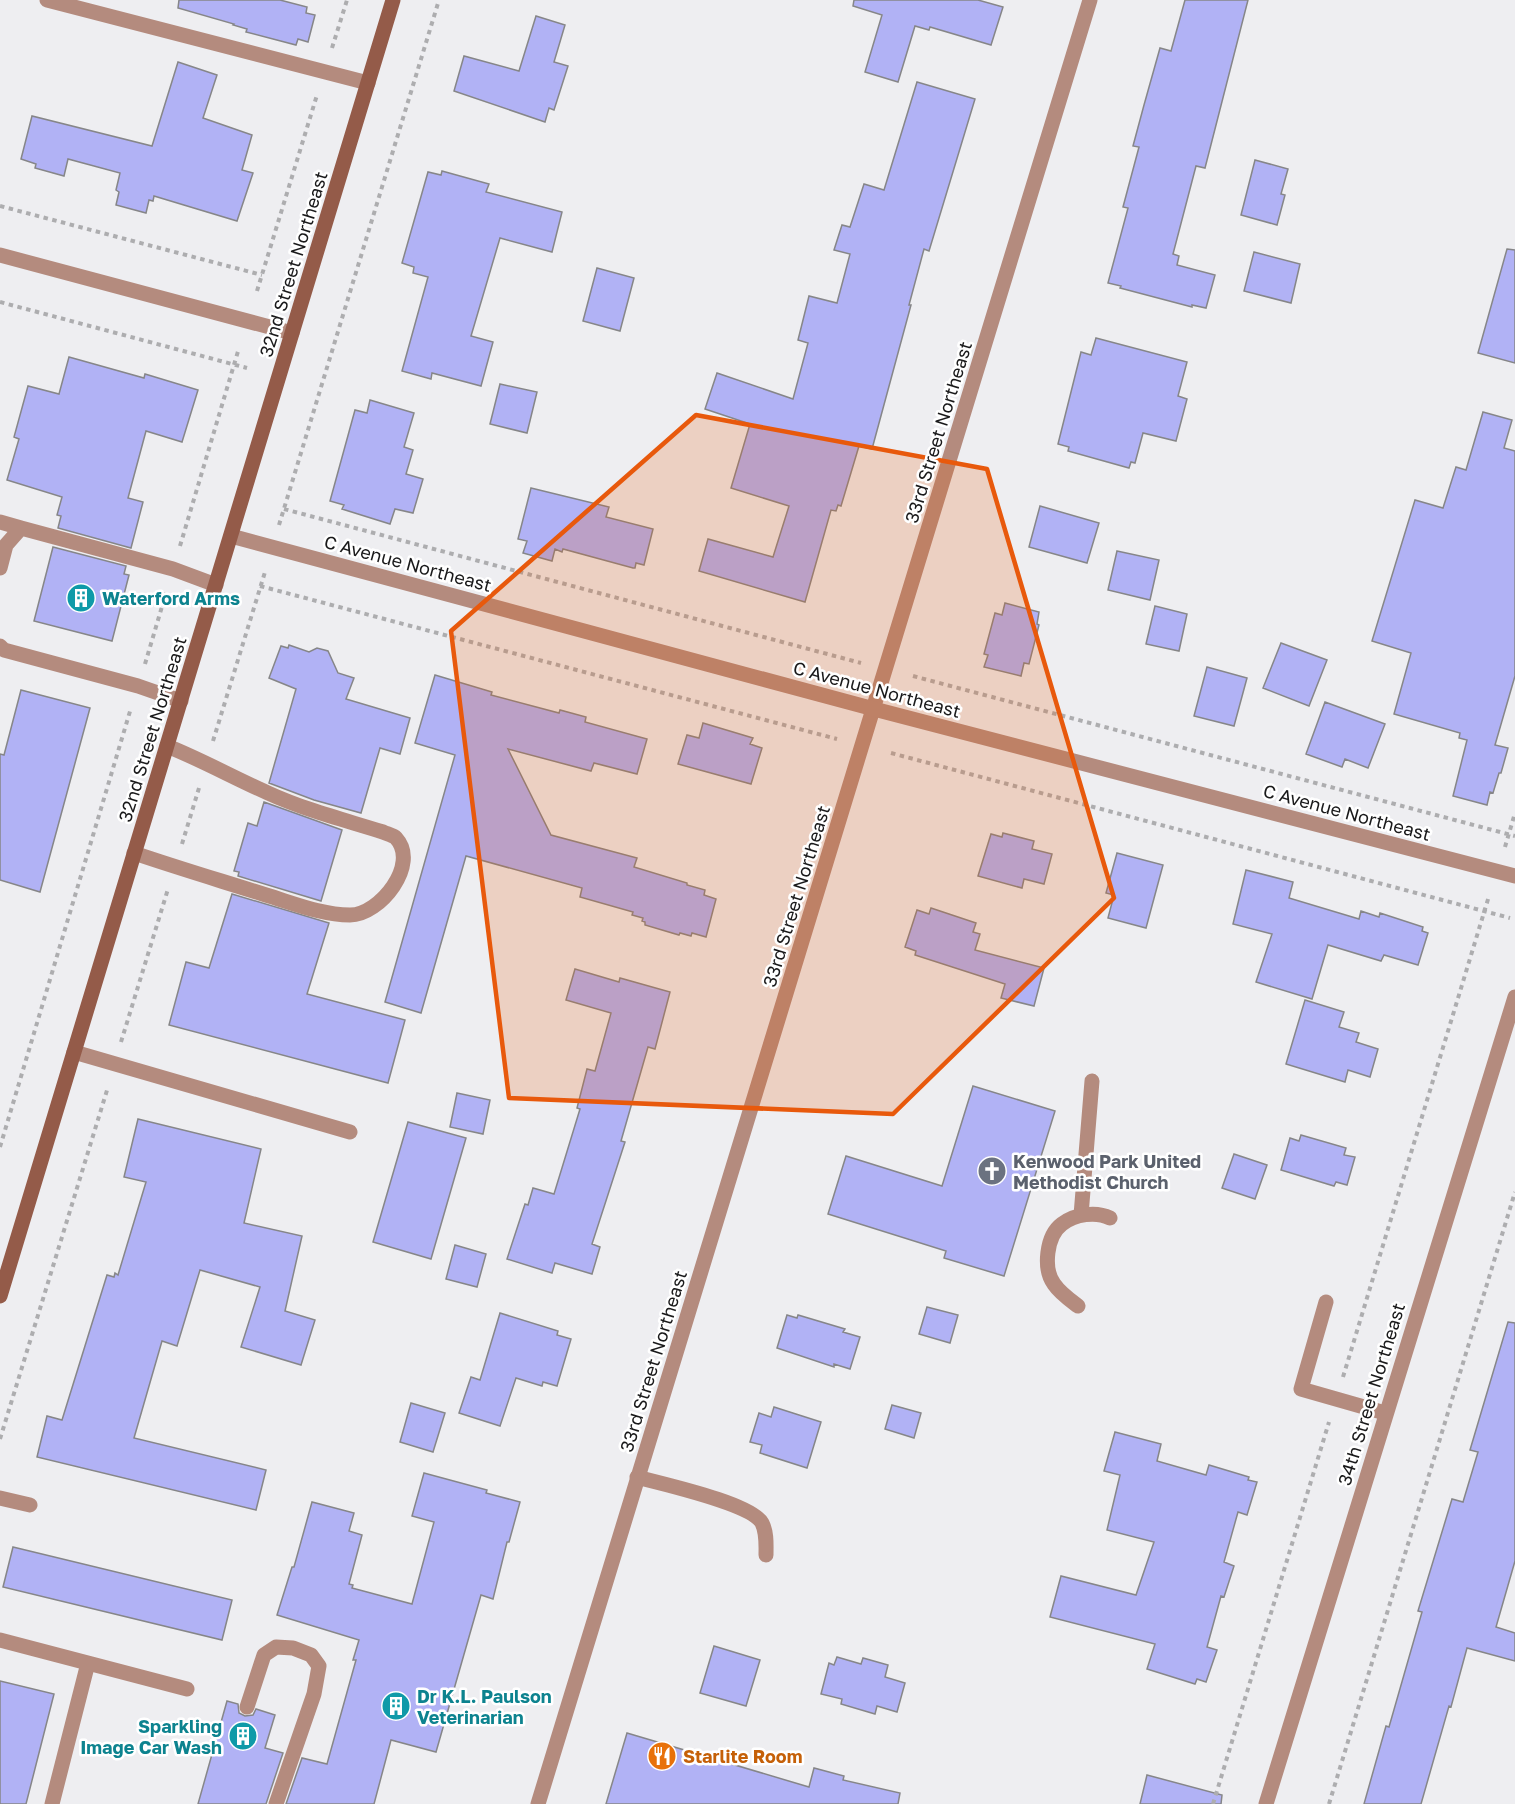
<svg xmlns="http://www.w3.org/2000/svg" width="1515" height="1804" font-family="'Golos Text',sans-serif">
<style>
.building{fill:#b1b2f5;stroke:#868688;stroke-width:1.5}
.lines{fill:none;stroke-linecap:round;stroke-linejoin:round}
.path{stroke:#adadaf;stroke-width:4;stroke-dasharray:4.5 4.5;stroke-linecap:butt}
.service{stroke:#b48b7e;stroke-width:15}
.minor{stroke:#b48b7e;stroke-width:15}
.tertiary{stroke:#b48b7e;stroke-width:15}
.secondary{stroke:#945b49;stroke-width:15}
.marked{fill:#e8590c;fill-opacity:0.2;stroke:#e8590c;stroke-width:4.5;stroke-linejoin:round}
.labels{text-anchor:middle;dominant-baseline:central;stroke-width:5;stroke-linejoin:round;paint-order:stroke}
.street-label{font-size:18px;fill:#19191a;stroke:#fff}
.culture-label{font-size:18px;font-weight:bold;fill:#0d838f;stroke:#fff;text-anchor:start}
.worship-label{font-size:18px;font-weight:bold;fill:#5b616d;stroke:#fff;text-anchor:start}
.food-label{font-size:18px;font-weight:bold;fill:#c56008;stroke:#fff;text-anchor:start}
</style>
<rect width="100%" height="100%" fill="#eeeef1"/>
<path class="building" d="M179,0H280L307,7L306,13L315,15L308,42L298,39L296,45L246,32L247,29L233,25L234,24L178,8Z
M854,0H978L1003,7L991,45L930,27L929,30L915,26L898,82L865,72L882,15L853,6Z
M1185,0H1248L1205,168L1196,166L1173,254L1179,256L1177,265L1215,275L1206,308L1192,305V307L1120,288L1121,286L1108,283L1128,208L1123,207L1139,147L1133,146L1144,105L1160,48L1171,51Z
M536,16L565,25L554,62L568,66L554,110L549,108L545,122L454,91L464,56L519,71Z
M178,62L217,75L203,118L252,135L242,170L253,173L237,221L154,196L153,201L149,200L146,213L116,205L119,192L116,190L120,173L68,159L64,176L35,168L36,164L21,159L32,116L152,146Z
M917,82L975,99L929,251L924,249L909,305H911L872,449L859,446L841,506L838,505L836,511L831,510L805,602L699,571L708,539L773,557L789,506L731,488L750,424L705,409L717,373L793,399L808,343L798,340L809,296L837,303L850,254L834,250L842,225L850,227L864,184L884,190Z
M1255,160L1288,169L1281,194L1285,195L1277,225L1241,215Z
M442,171L489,184L486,192L562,212L552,252L500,238L471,336L493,342L481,386L432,373L431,379L402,371L428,277L413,273L414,267L402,263L428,172L441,175Z
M1507,249L1515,250V363L1478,353Z
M1254,252L1300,264L1291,303L1244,291Z
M597,268L634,278L620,331L583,321Z
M1096,338L1187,362L1178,396L1187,399L1176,441L1143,433L1135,463L1131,462L1129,468L1068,451L1069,447L1058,444L1081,352L1091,355Z
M69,357L144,378L145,374L198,390L182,442L146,431L128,498L143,502L131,548L58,528L61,516L57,515L62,497L7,480L19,439L14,437L28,386L59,394Z
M500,384L537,392L527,433L490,424Z
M370,400L414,413L404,447L413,450L406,474L423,479L413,513L395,509L390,524L342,509L344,505L330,501L355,410L367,413Z
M1483,412L1512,420L1504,448L1515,451V676L1495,745L1508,748L1501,773H1499L1493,793L1490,792L1487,805L1453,796L1467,740L1459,738L1460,733L1394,714L1411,653L1372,641L1415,500L1443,508L1456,467L1466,470Z
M531,488L609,507L606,517L653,529L644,565L636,563L635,568H633L563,549L562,552L555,549L552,561L523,553L527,541L518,539Z
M1040,506L1099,523L1087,563L1029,547Z
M53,547L126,566L124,574L129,575L112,641L34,621Z
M1117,551L1159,560L1150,600L1108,590Z
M1005,603L1039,612L1037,624L1039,625L1029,664L1024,663L1021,676L984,667L988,655L984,654L995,613L1002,615Z
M1155,606L1187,614L1179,651L1146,644Z
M1281,643L1327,660L1309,706L1263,688Z
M289,645L309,652L317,648L328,651L338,673L354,678L346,699L410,718L400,754L380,748L361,813L314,800L269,783L296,689L269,678L281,646L288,648Z
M1207,667L1247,678L1234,726L1194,716Z
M435,675L492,692L491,695L559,713L560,710L586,717L585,722L647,739L637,774L594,763L591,771L508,749L551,835L637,858L634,867L687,883V885L705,890L704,895L716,899L706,937L692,933L691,936L680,933L679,935L645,925V922L642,921L643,918L632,915L633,912L580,897L582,888L466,856L421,1013L385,1002L455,755L415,743Z
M21,690L90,708L40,892L0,880V754L4,755Z
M1325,702L1385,724L1368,768L1345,759L1342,767L1306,754Z
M703,723L753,738L750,744L762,748L751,784L678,764L687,735L699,738Z
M264,802L342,830L321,901L238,876L239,872L234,871L248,823L257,826Z
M1003,833L1034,841L1032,849L1052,854L1044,884L1024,879L1022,888L978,876L991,834L1002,837Z
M1117,853L1163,865L1146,928L1108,918L1114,895L1106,893Z
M1246,870L1293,882L1289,898L1359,919L1361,911L1379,917L1380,913L1423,927L1422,931L1428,933L1418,965L1384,955L1381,961L1328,945L1312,999L1256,982L1272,934L1233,924Z
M232,894L329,923L307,994L405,1020L388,1083L169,1025L186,962L209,968Z
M931,908L976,923L973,932L980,934L975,950L1044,968L1034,1006L1001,998L1005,984L915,955L916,951L905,947L917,910L929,914Z
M575,969L619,982L620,978L670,992L655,1049L648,1047L621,1141L625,1142L592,1244L600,1247L592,1274L555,1263L552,1273L507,1259L525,1204L528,1205L533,1188L554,1194L580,1109L577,1108L587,1069L595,1071L611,1013L566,1000Z
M1305,1000L1344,1012L1339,1027L1359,1033L1356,1042L1378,1049L1370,1077L1348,1070L1345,1082L1286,1064Z
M973,1086L1055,1111L1004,1276L944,1258L946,1251L828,1214L846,1156L942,1186Z
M457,1093L490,1100L483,1134L450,1127Z
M138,1119L261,1149L244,1223L302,1236L285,1311L315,1320L301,1365L241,1347L260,1287L200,1270L177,1346L162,1341L134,1438L266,1470L256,1510L37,1457L47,1416L62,1420L107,1275L114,1277L115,1273L118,1275L146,1182L124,1177Z
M408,1122L466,1138L431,1259L373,1242Z
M1301,1135L1346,1148L1344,1155L1355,1157L1347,1185L1336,1182L1334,1186L1281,1170L1290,1138L1299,1141Z
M1234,1154L1267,1165L1255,1199L1222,1188Z
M455,1245L486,1254L477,1287L446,1279Z
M927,1307L958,1315L950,1343L919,1334Z
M500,1313L558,1331L557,1335L571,1339L557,1386L543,1382L542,1386L516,1378L500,1426L459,1413L471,1377L480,1380Z
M787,1315L797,1318L798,1315L845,1329L843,1332L860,1337L850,1369L834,1364V1367L777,1348Z
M1508,1322L1515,1323V1561L1496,1627L1515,1633V1661L1467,1648L1451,1707L1449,1706L1421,1804H1364L1386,1726L1389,1727L1422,1612L1418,1611L1452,1499L1463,1502L1478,1452L1470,1450Z
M411,1403L445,1413L433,1452L400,1442Z
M892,1405L921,1413L914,1438L885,1429Z
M774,1407L821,1422L807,1468L760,1453L762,1445L750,1442L759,1413L771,1417Z
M1115,1432L1161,1444L1157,1461L1206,1475L1209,1465L1249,1477L1248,1480L1257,1482L1247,1515L1238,1512L1224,1562L1234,1566L1224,1597L1221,1596L1207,1647L1217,1650L1206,1682L1197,1679L1195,1684L1147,1669L1155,1644L1050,1617L1061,1576L1136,1595L1154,1542L1107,1530L1120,1475L1104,1471Z
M424,1473L487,1490L486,1493L520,1502L509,1542H507L493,1599L481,1595L436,1752L391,1740L374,1804H286L302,1758L327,1764L356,1660H353L359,1640L277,1615L292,1567H294L312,1502L354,1513L349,1531L362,1535L349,1584L353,1585L352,1588L412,1604L434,1522L412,1516Z
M13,1547L232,1600L222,1640L3,1587Z
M714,1646L760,1660L746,1706L700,1693Z
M837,1657L861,1664L863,1658L888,1665L885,1677L905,1683L897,1712L877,1706L875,1714L841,1704L842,1699L821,1694L829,1663L834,1665Z
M0,1681L54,1694L26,1804H0Z
M227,1701L238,1704L239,1713L245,1716L253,1715L256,1709L275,1715L265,1748L283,1753L266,1804H198Z
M627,1733L809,1787L814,1768L844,1776L843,1780L900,1793L898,1804H606Z
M1147,1775L1222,1795L1221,1804H1140Z"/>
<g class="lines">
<path class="path" d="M332,48L347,0
M0,206L262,275
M257,291L317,95
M0,302L247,368
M284,509L861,663
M279,525L439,0
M180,546L239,348
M260,586L837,739
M145,664L166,593
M913,676L1515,836
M213,741L265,572
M891,753L1510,918
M182,844L199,788
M1505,847L1515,813
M121,1042L168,889
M0,1147L131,708
M1343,1377L1489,896
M0,1439L108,1087
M1213,1804L1329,1422
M1329,1804L1515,1192"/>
<path class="service" d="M47,0L368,83
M0,522L21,528
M0,568L6,545L21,528L173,569L216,585
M0,646L4,650L138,686L181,701
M134,853C178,868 222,881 266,895C293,903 322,915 350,915C380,915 420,864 396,838C393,835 387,834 383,832C345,820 305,810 268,793C234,778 202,760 167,746
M74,1052L350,1132
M1081,1215L1092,1081
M1326,1302L1301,1389L1385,1413
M1078,1306C1070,1300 1060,1293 1054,1284C1043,1269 1046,1236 1062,1224C1075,1214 1096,1211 1110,1218
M637,1477C662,1484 751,1503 762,1523C767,1533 766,1545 766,1555
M0,1498L30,1505
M0,1640L187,1689
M247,1707L264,1655L276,1647L293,1648L311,1655L319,1666L314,1694L276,1804
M52,1804L88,1663"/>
<path class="minor" d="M0,255L292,333
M538,1804L1090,0
M1266,1804L1515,997"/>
<path class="tertiary" d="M231,536L874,709L1515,876"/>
<path class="secondary" d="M0,1296L393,0"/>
</g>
<path class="marked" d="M696,415L987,469L1114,898L893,1114L509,1098L451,631Z"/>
<defs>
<g id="building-disc" transform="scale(1.5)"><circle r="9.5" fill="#0f9aa8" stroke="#fff"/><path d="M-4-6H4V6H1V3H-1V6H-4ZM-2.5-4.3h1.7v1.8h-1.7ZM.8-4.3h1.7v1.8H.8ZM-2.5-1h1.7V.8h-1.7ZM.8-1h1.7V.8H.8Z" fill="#fff"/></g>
<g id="church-disc" transform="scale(1.5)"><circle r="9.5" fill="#6b7280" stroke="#fff"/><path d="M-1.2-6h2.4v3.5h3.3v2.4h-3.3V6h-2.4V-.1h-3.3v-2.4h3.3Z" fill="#fff"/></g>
<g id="restaurant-disc" transform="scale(1.5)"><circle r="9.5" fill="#e8710a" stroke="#fff"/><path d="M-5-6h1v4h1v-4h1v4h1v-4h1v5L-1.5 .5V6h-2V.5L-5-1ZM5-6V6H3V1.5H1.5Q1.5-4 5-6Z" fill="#fff"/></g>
</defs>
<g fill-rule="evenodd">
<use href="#building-disc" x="81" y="598"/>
<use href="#church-disc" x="992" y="1171"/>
<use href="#building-disc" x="396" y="1706"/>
<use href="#building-disc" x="243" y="1736"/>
<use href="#restaurant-disc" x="662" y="1756"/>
</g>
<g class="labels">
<g class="street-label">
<text transform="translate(293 264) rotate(-73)">32nd Street Northeast</text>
<text transform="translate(938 432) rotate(-73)">33rd Street Northeast</text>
<text transform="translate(408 563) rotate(15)">C Avenue Northeast</text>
<text transform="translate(877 689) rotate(15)">C Avenue Northeast</text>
<text transform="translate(152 729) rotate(-73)">32nd Street Northeast</text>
<text transform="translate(1347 812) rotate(15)">C Avenue Northeast</text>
<text transform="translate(796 896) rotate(-73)">33rd Street Northeast</text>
<text transform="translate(653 1361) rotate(-73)">33rd Street Northeast</text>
<text transform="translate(1371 1394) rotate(-73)">34th Street Northeast</text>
</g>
<g class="culture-label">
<text x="102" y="598">Waterford Arms</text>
<text x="417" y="1696">Dr K.L. Paulson<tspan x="417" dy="21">Veterinarian</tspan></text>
<text x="222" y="1726" text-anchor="end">Sparkling<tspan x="222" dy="21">Image Car Wash</tspan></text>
</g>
<g class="worship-label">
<text x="1013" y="1161">Kenwood Park United<tspan x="1013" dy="21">Methodist Church</tspan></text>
</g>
<g class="food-label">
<text x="683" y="1756">Starlite Room</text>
</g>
</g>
</svg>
